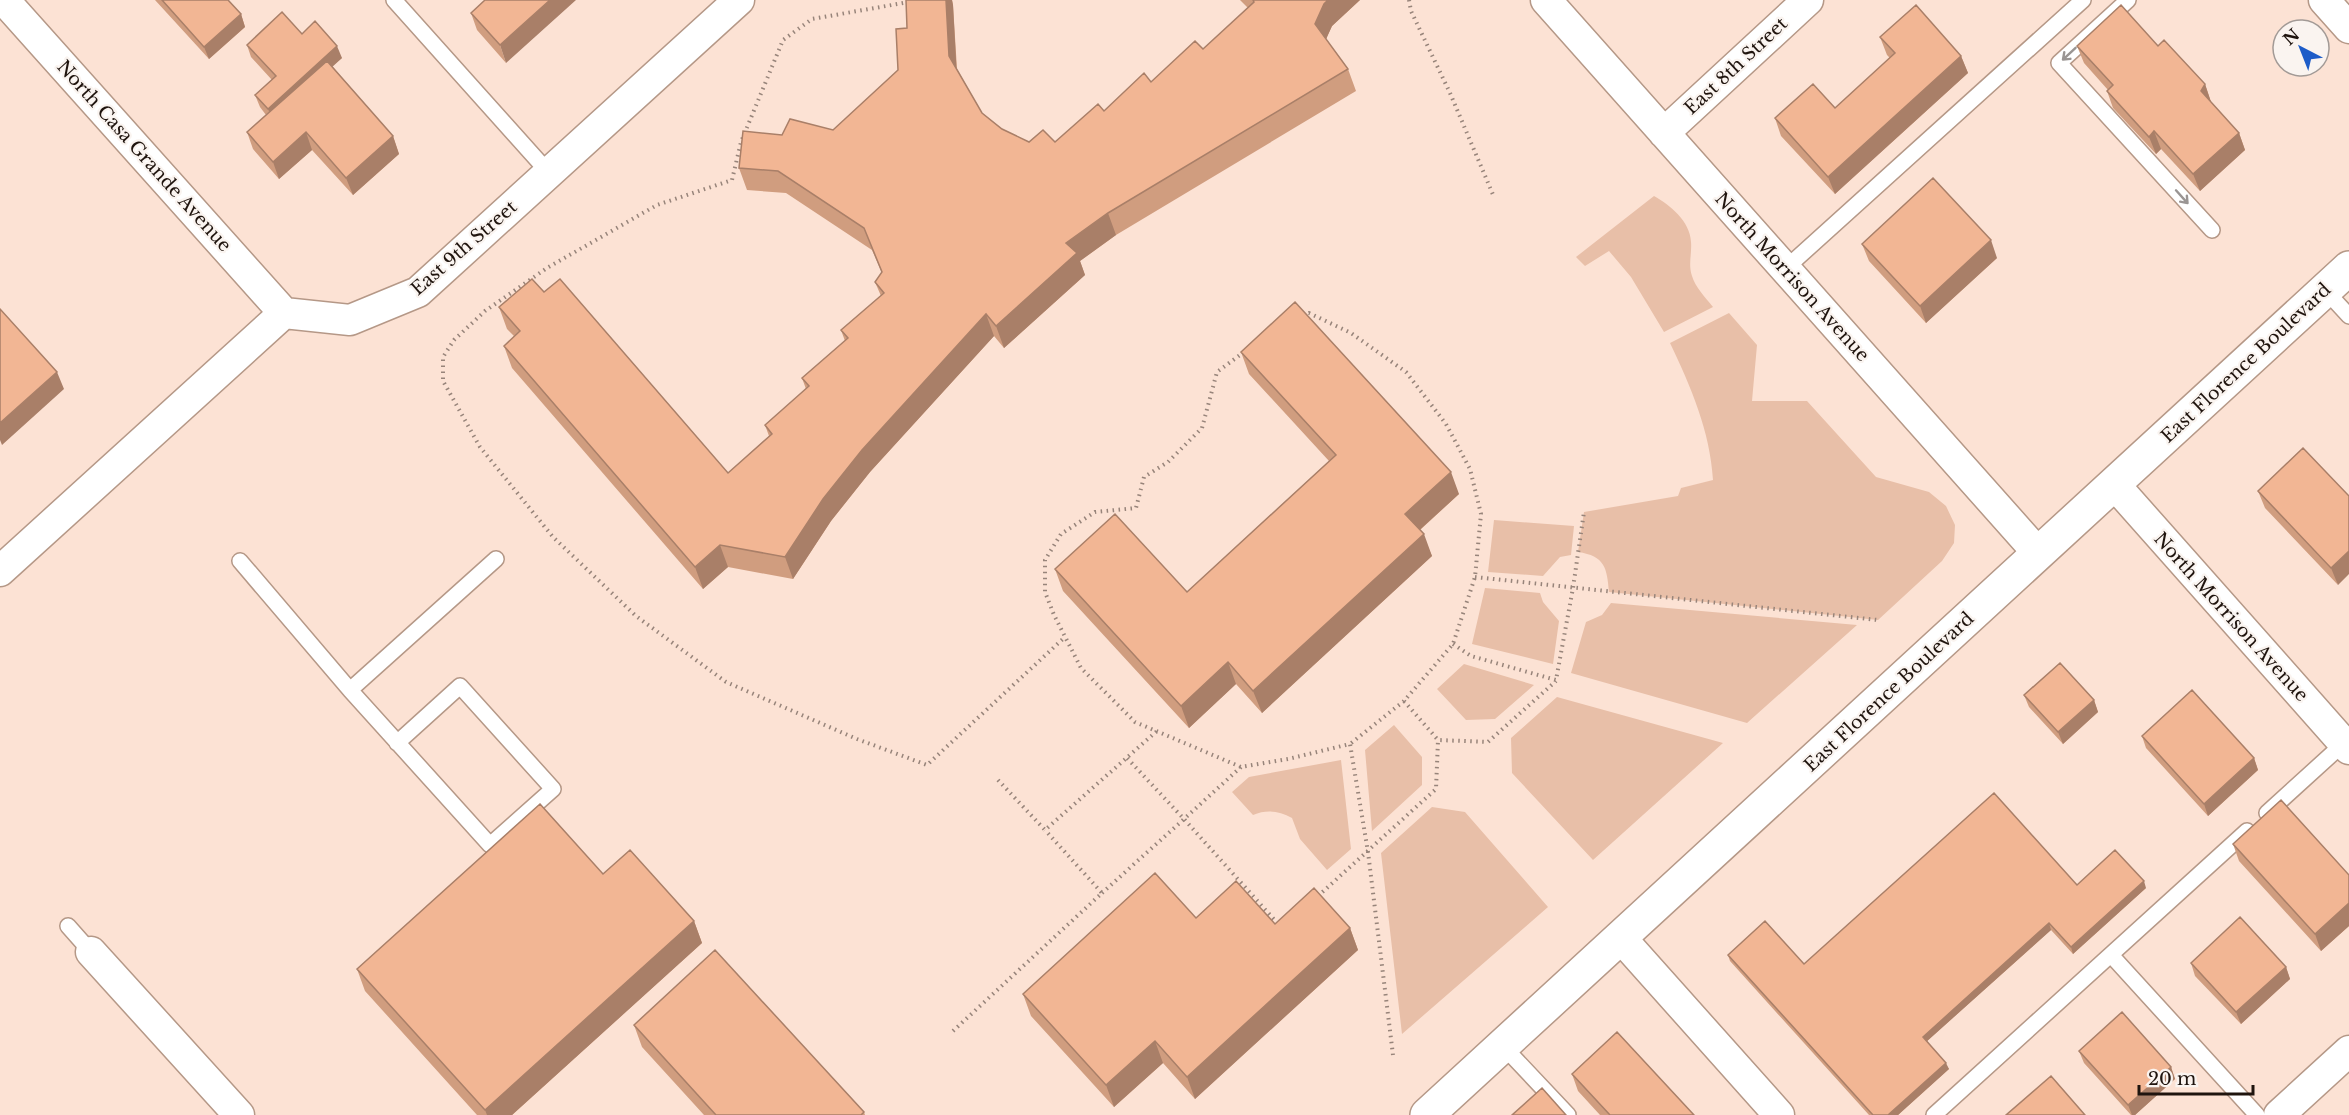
<svg xmlns="http://www.w3.org/2000/svg" width="2349" height="1115" font-family="'Libre Baskerville',serif">
<style>
.green{fill:#e8bfa8}
.lines{fill:none;stroke-linecap:round;stroke-linejoin:round}
.service-casing{stroke:#b59887;stroke-width:18}
.minor-casing{stroke:#b59887;stroke-width:33}
.primary-casing{stroke:#b59887;stroke-width:36}
.path{stroke:#97847a;stroke-width:4;stroke-dasharray:1.5 4.5;stroke-linecap:butt}
.service{stroke:#fff;stroke-width:15}
.minor{stroke:#fff;stroke-width:30}
.primary{stroke:#fff;stroke-width:33}
.wall{fill:#d09d7f}
.shaded-wall{fill:#a97f68}
.building{fill:#f2b694;stroke:#a97f68;stroke-width:1.5}
.oneway{stroke:#9a9593}
.labels{text-anchor:middle;dominant-baseline:central;stroke-width:4.5;stroke-linejoin:round;paint-order:stroke}
.street-label{font-size:18px;fill:#1f140e;stroke:#faf4f0}
</style>
<rect width="100%" height="100%" fill="#fce2d4"/>
<path class="green" d="M1654,196C1670,205 1690,221 1691,242C1692,254 1688,264 1692,276C1695,287 1706,298 1713,307L1664,332L1631,277L1609,251L1585,266L1576,257Z
M1729,313L1757,345L1752,401H1807L1876,477L1929,492L1946,506L1955,525L1954,543L1942,561L1878,620L1609,592C1607,568 1605,556 1578,552L1584,512L1678,496L1681,488L1713,480C1710,431 1691,387 1670,343Z
M1494,520L1574,526L1571,555L1560,557L1543,576L1488,572Z
M1485,588L1540,593L1543,602L1559,621L1553,664L1472,644Z
M1611,603L1857,625L1747,723L1571,673L1586,622L1602,615Z
M1464,664L1534,685L1495,719L1466,720L1437,689Z
M1557,697L1723,743L1593,860L1512,773L1511,738Z
M1394,725L1422,757V785L1372,831L1365,750Z
M1341,760L1351,849L1327,870L1300,839L1292,818C1279,811 1267,809 1253,815L1232,792L1249,777Z
M1432,807L1465,812L1548,907L1402,1034L1381,853Z"/>
<g class="lines">
<g class="service-casing">
<path id="service" d="M394,0L549,173
M2128,0L2059,63L2212,230
M1785,269L2083,0
M2325,290L2349,316
M240,561L350,690
M397,743L460,686L553,789L490,845L350,690L496,559
M2267,813L2344,743
M68,926L91,952
M2111,955L2257,1115
M1503,1046L1568,1115
M1934,1115L2247,831"/>
</g>
<g class="minor-casing">
<path id="minor" d="M4,0L284,313
M1546,0L2038,553
M2324,0L2349,28
M1664,133L1808,0
M2114,484L2349,749
M0,571L284,313L350,320L418,292L739,0
M1621,938L1779,1115
M91,952L239,1115
M2279,1115L2349,1051"/>
</g>
<g class="primary-casing">
<path id="primary" d="M1427,1115L2349,268"/>
</g>
<path class="path" d="M1409,0L1411,11L1450,93L1494,197
M909,2L812,19L783,40L741,142L732,180L657,205L547,268L485,311L454,340L443,357V381L480,447L553,537L636,616L726,682L857,739L927,765L1065,637
M1303,315L1309,313L1351,333L1406,372L1446,424L1470,469L1481,514L1475,577L1453,644L1404,701L1350,744
M1244,352L1217,372L1202,428L1168,462L1144,477L1136,508L1095,512L1061,534L1045,560V592L1054,615L1081,668L1135,722L1241,767L1288,759L1350,744L1368,852L1393,1055
M1475,577L1878,620
M1453,644L1471,656L1556,680L1573,588L1584,512
M1404,701L1438,740L1488,742L1556,681
M1241,767L1184,819L1279,925
M998,780L1045,830L1157,731
M1102,893L1184,819L1127,758
M1318,896L1436,789L1438,740
M953,1031L1102,893L1045,830"/>
<use href="#service" class="service"/>
<use href="#minor" class="minor"/>
<use href="#primary" class="primary"/>
</g>
<path class="wall" d="M155,0H228L241,14L245,27L209,59Z
M485,0L506,63L477,30L471,13Z
M906,0H952L953,5L957,69L982,113L1002,129L1029,142H1055L1104,111L1203,49L1248,8L1240,0H1360L1332,26L1326,39L1348,69L1356,91L1116,235L1080,261L1085,275L1004,348L994,336L870,472L831,521L793,579L728,567L703,589L512,368L504,346L514,336L507,329L499,307L544,292L728,473L769,436L765,425L806,389L802,378L845,341L841,330L881,296L875,282L882,273L872,250L786,193L747,190L739,168L782,135L833,130L898,70L907,28Z
M302,34L342,58L332,66L393,136L399,154L353,195L312,150L279,179L253,149L247,132L266,115L260,107L255,95L272,80L251,57L247,45Z
M1880,37L1961,56L1968,73L1835,194L1781,136L1775,118L1835,108L1890,58L1887,55Z
M2077,46H2158L2205,84L2211,102L2239,133L2245,150L2200,191L2161,149L2156,154L2113,108L2107,91L2108,90L2084,63Z
M1862,244L1997,258L1926,323L1869,261Z
M1241,352L1459,494L1420,530L1432,556L1262,713L1236,684L1189,728L1063,591L1055,569L1187,592L1329,461L1249,374Z
M2303,448L2338,585L2265,508L2258,491Z
M2024,695L2094,700L2098,712L2063,744L2029,707Z
M2142,736L2254,758L2258,770L2208,816L2146,748Z
M2233,844L2349,875V926L2321,951L2239,861Z
M603,874L694,921L702,943L512,1115H477L365,991L357,969Z
M2077,885L2146,888L2073,954L2051,930L1927,1041L1949,1069L1898,1115H1869L1730,961L1728,955L1804,964Z
M1196,918L1275,924L1350,928L1358,950L1195,1099L1163,1063L1114,1107L1031,1016L1023,994Z
M2191,963L2286,967L2290,979L2241,1024L2195,976Z
M634,1025L864,1112L865,1115H704L642,1047Z
M2079,1051L2171,1067L2175,1079L2135,1115H2131L2084,1063Z
M1572,1074L1694,1115H1600L1578,1091Z"/>
<path class="shaded-wall" d="M550,0H576L506,63L500,45Z
M946,0H952L953,5L957,78L949,56Z
M1328,0H1360L1332,26L1323,46L1315,24L1324,4Z
M241,14L245,27L209,59L204,47Z
M337,46L342,58L273,121L268,109Z
M1961,56L1968,73L1835,194L1828,177Z
M2205,84L2211,102L2201,91Z
M2154,131L2161,149L2156,154L2149,137Z
M306,132L312,150L279,179L273,162Z
M2239,133L2245,150L2200,191L2193,174Z
M393,136L399,154L353,195L346,178Z
M1108,213L1116,235L1080,261L1085,275L1004,348L996,326L1066,243Z
M1991,240L1997,258L1926,323L1920,306Z
M986,314L994,336L870,472L831,521L793,579L785,557L823,499L862,450Z
M57,372L64,389L2,445L0,440V423Z
M1451,472L1459,494L1413,536L1405,514Z
M1424,534L1432,556L1262,713L1253,691Z
M720,545L728,567L703,589L695,567Z
M2349,551V574L2338,585L2331,568Z
M1228,662L1236,684L1189,728L1181,706Z
M2094,700L2098,712L2063,744L2058,732Z
M2254,758L2258,770L2208,816L2204,804Z
M2144,881L2146,888L2073,954L2071,947Z
M2349,903V926L2321,951L2315,934Z
M694,921L702,943L512,1115H487L485,1110Z
M2049,923L2051,930L1925,1043L1923,1037Z
M1350,928L1358,950L1195,1099L1187,1077Z
M2286,967L2290,979L2241,1024L2236,1012Z
M1155,1041L1163,1063L1114,1107L1106,1085Z
M1946,1063L1949,1069L1898,1115H1888Z
M2171,1067L2175,1079L2135,1115H2132L2128,1105Z"/>
<path class="building" d="M162,0H228L241,14L204,47Z
M485,0H550L500,45L471,13Z
M906,0H946L949,56L982,113L1002,129L1029,142L1043,130L1055,142L1098,104L1104,111L1144,73L1151,82L1195,41L1203,49L1254,2L1253,0H1328L1324,4L1315,24L1348,69L1108,213L1066,243L1077,253L996,326L986,314L862,450L823,499L785,557L720,545L695,567L504,346L520,331L499,307L532,279L544,292L560,279L728,473L772,434L765,425L809,386L802,378L848,338L841,330L884,293L875,282L882,272L864,228L778,171L739,168L743,131L782,135L790,119L833,130L898,70L896,29L907,28Z
M1916,5L1961,56L1828,177L1775,118L1813,84L1835,108L1895,53L1880,37Z
M2121,5L2158,46L2164,40L2205,84L2201,91L2239,133L2193,174L2154,131L2149,137L2107,91L2113,85L2077,46Z
M282,12L302,34L315,21L337,46L268,109L255,95L276,76L247,45Z
M327,61L393,136L346,178L306,132L273,162L247,132Z
M1933,178L1991,240L1920,306L1862,244Z
M1295,302L1451,472L1405,514L1424,534L1253,691L1228,662L1181,706L1055,569L1115,514L1187,592L1336,455L1241,352Z
M0,309L57,372L0,423Z
M2303,448L2349,496V551L2331,568L2258,491Z
M2060,663L2094,700L2058,732L2024,695Z
M2192,690L2254,758L2204,804L2142,736Z
M1994,793L2077,885L2115,850L2144,881L2071,947L2049,923L1923,1037L1946,1063L1888,1115H1873L1728,955L1765,921L1804,964Z
M2281,800L2349,875V903L2315,934L2233,844Z
M540,804L603,874L630,850L694,921L485,1110L357,969Z
M1155,873L1196,918L1236,881L1275,924L1314,888L1350,928L1187,1077L1155,1041L1106,1085L1023,994Z
M2240,917L2286,967L2236,1012L2191,963Z
M715,950L864,1112L861,1115H716L634,1025Z
M2122,1012L2171,1067L2128,1105L2079,1051Z
M1617,1032L1694,1115H1610L1572,1074Z
M2051,1076L2085,1115H2006Z
M1542,1088L1566,1115H1512Z"/>
<defs><path id="oneway-shaft" d="M-6 0H5M1.5-3L5.5 0L1.5 3" fill="none" stroke-width="1.6" stroke-linecap="round" stroke-linejoin="round" transform="scale(1.5)"/></defs>
<g class="oneway">
<use href="#oneway-shaft" transform="translate(2069 54) rotate(137)"/>
<use href="#oneway-shaft" transform="translate(2182 197) rotate(48)"/>
</g>
<g class="labels">
<g class="street-label">
<text transform="translate(1736 66) rotate(-43)">East 8th Street</text>
<text transform="translate(144 156) rotate(48)">North Casa Grande Avenue</text>
<text transform="translate(464 248) rotate(-41)">East 9th Street</text>
<text transform="translate(1792 277) rotate(48)">North Morrison Avenue</text>
<text transform="translate(2246 363) rotate(-43)">East Florence Boulevard</text>
<text transform="translate(2231 617) rotate(48)">North Morrison Avenue</text>
<text transform="translate(1889 692) rotate(-43)">East Florence Boulevard</text>
</g>
</g>
<g transform="translate(2301 48) rotate(318)"><circle r="28" fill="#faf4f0" stroke="#a29a96" stroke-width="1.5"/>
<path d="M0-4.5L10 22L0 15L-10 22Z" fill="#1d5cc8"/>
<text y="-9" font-size="16" font-weight="bold" text-anchor="middle" fill="#1f140e">N</text>
</g>
<path d="M2139 1085v9h114v-9" fill="none" stroke="#1f140e" stroke-width="3"/>
<text x="2148" y="1085" font-size="18" fill="#1f140e" stroke="#faf4f0" stroke-width="4.5" paint-order="stroke">20 m</text>
</svg>
